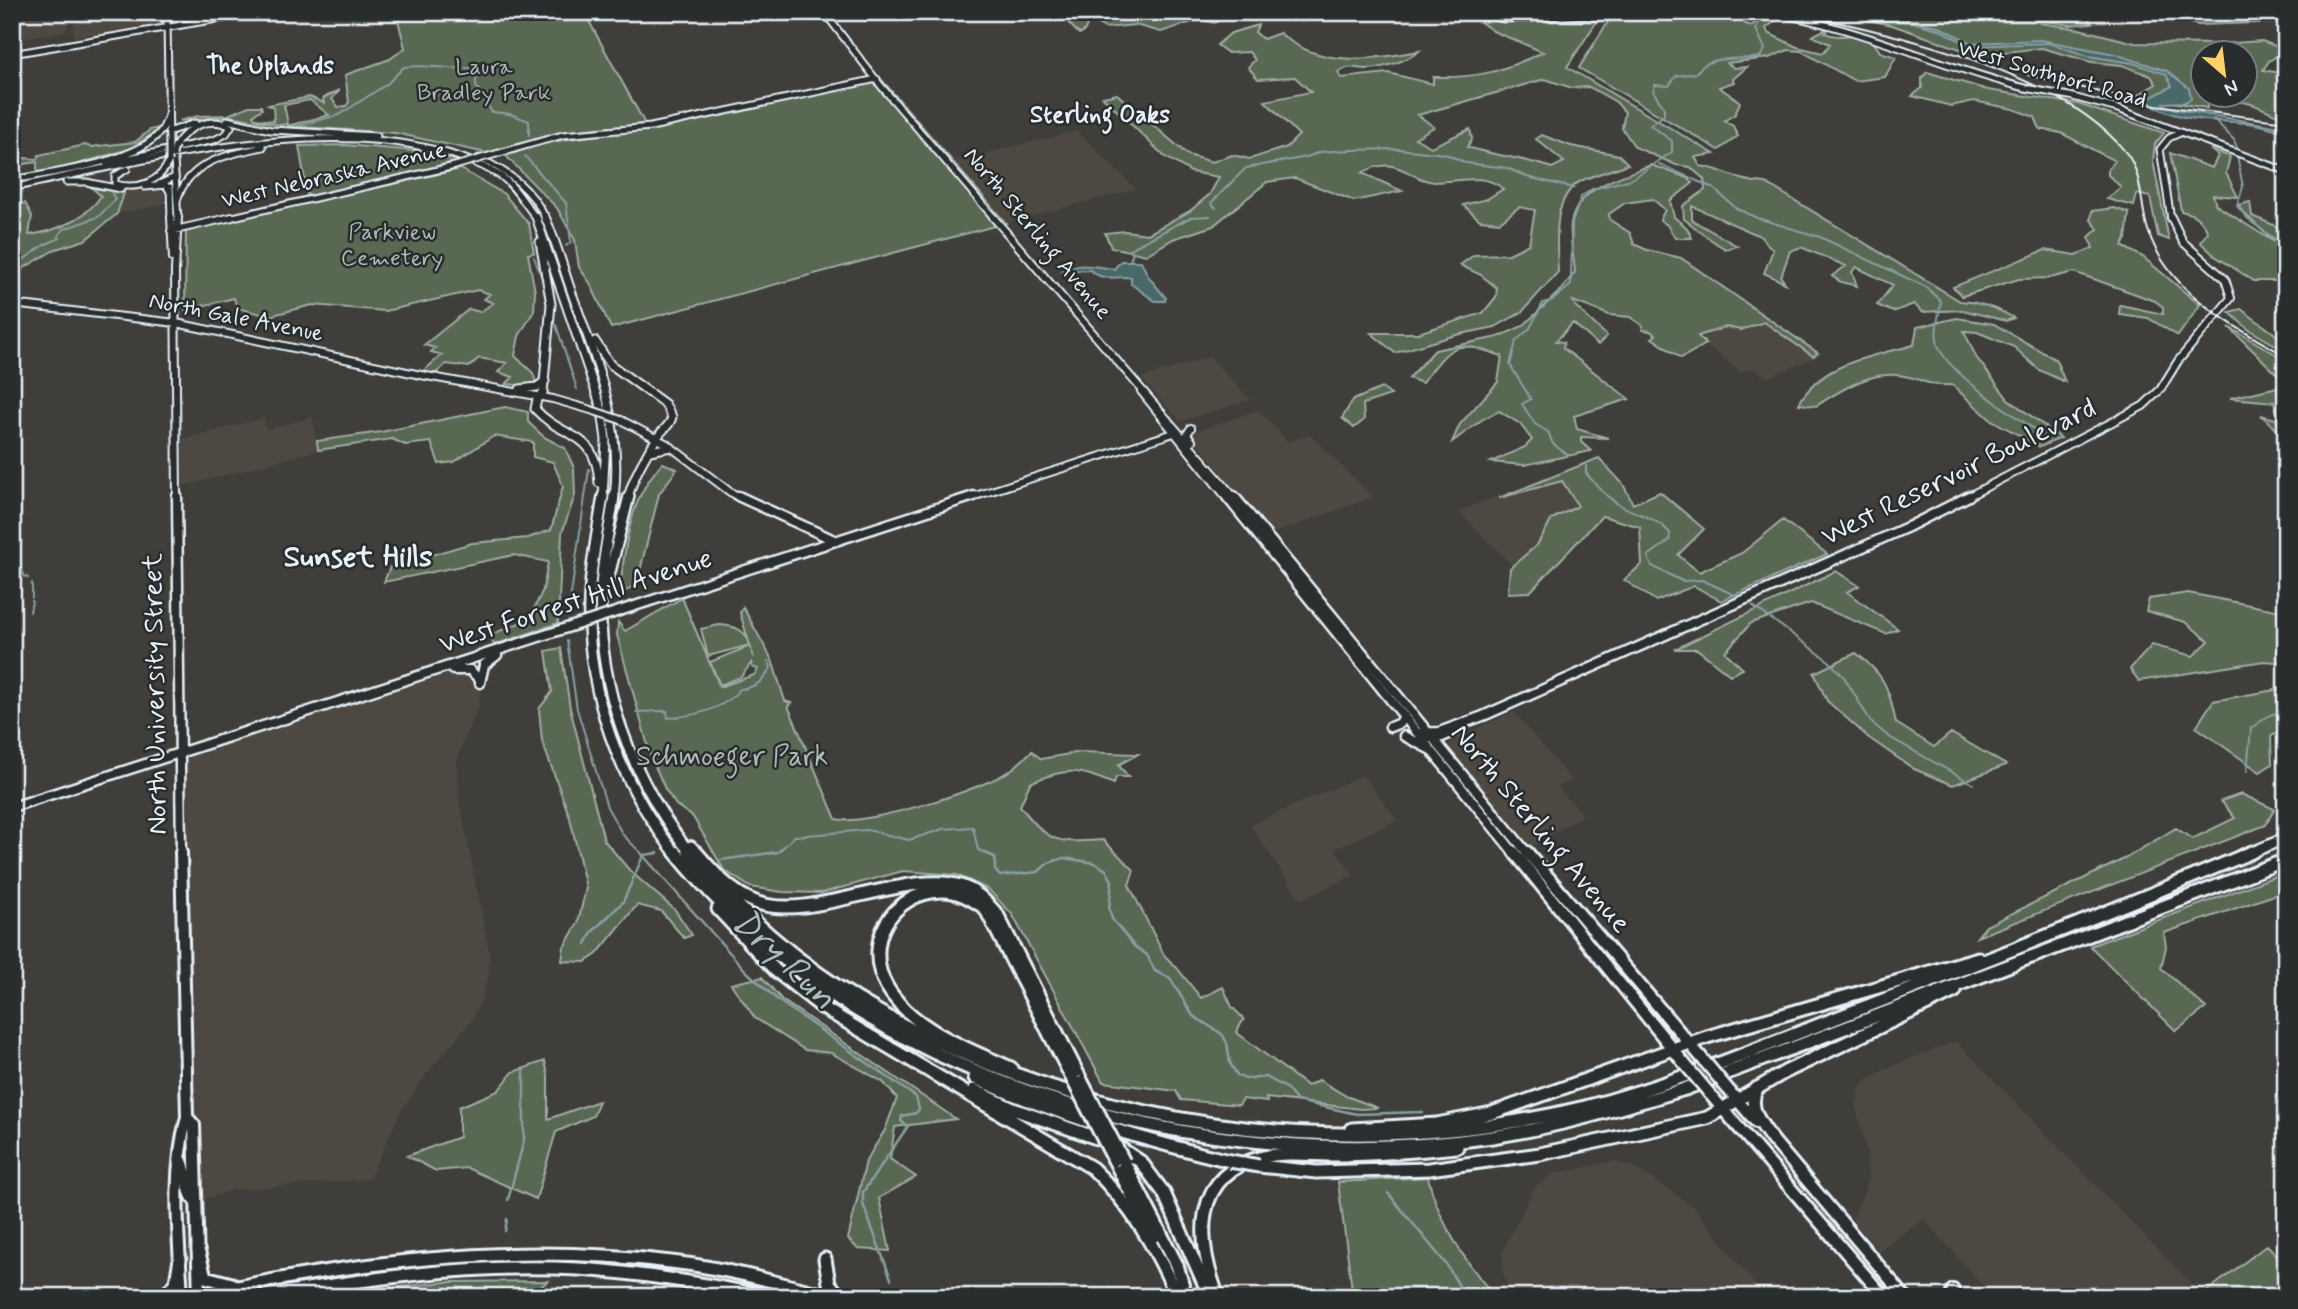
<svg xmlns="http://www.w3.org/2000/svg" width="2298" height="1309" font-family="Mynerve,sans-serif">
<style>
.built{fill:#4e4a43}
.green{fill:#596852;stroke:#a0aca5;stroke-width:2;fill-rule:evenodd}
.water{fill:#4a686b;stroke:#899fa3;stroke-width:2}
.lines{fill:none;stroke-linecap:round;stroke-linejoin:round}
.stream-far1{stroke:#899fa3;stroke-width:2}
.stream{stroke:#899fa3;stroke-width:2.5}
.major-far3-casing{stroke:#e8f1f8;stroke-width:9}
.major-far2-casing{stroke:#e8f1f8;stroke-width:10}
.major-far1-casing{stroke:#e8f1f8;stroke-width:13}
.major-casing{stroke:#e8f1f8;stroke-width:16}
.highway-far3-casing{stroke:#e8f1f8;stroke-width:9}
.highway-far2-casing{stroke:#e8f1f8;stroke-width:11}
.highway-far1-casing{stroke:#e8f1f8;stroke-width:14}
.highway-casing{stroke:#e8f1f8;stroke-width:17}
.major-far3{stroke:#2a2d2e;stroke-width:5}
.major-far2{stroke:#2a2d2e;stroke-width:6}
.major-far1{stroke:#2a2d2e;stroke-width:8}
.major{stroke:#2a2d2e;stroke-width:10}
.highway-far3{stroke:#2a2d2e;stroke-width:5}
.highway-far2{stroke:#2a2d2e;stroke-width:7}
.highway-far1{stroke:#2a2d2e;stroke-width:9}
.highway{stroke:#2a2d2e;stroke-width:11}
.rail{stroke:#e8f1f8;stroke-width:2}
.major-bridge-far3-casing{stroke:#e8f1f8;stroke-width:9;stroke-linecap:butt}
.major-bridge-far2-casing{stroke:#e8f1f8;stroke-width:10;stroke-linecap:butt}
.major-bridge-far1-casing{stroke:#e8f1f8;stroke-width:13;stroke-linecap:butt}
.major-bridge-casing{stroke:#e8f1f8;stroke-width:16;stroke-linecap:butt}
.highway-bridge-far1-casing{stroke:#e8f1f8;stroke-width:9;stroke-linecap:butt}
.highway-bridge-casing{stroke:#e8f1f8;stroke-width:17;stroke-linecap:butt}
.major-bridge-far3{stroke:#2a2d2e;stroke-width:5}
.major-bridge-far2{stroke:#2a2d2e;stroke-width:6}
.major-bridge-far1{stroke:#2a2d2e;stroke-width:8}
.major-bridge{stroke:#2a2d2e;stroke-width:10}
.highway-bridge-far1{stroke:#2a2d2e;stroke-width:5}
.highway-bridge{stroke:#2a2d2e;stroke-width:11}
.labels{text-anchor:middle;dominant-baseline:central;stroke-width:5;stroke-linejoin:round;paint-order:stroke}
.far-park-label{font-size:23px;fill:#afbab6;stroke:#2a2d2e}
.far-street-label{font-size:23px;fill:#e8f1f8;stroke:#2a2d2e}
.far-neighbourhood-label{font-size:24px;font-weight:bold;fill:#e8f1f8;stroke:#2a2d2e}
.street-label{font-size:28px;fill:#e8f1f8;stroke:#2a2d2e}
.park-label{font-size:28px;fill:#afbab6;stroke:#2a2d2e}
.neighbourhood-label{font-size:30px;font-weight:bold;fill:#e8f1f8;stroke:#2a2d2e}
.near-water-label{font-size:37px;font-style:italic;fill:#a9bac0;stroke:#2a2d2e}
</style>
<rect width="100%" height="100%" fill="#3f3e3a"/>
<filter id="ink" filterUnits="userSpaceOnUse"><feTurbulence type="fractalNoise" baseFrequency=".0143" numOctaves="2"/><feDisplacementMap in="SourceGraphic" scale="14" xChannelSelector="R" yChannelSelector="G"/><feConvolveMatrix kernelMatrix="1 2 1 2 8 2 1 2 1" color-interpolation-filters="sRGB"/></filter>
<g filter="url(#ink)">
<path class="built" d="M12,12H68L66,31L12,40Z
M143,15L160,19L162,27L92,39V34L73,37L75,17Z
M1077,131L1136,189L1008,222L955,161Z
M154,187L164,192V204L117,214L125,191Z
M1770,320L1820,355L1767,378L1752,368L1741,372L1696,337L1726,327L1741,330Z
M1210,357L1250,400L1181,421L1141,378Z
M1259,410L1288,442L1310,435L1373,497L1274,533L1236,492L1192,436L1194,432Z
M313,417L318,450L183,486V439L264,418L266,430Z
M1586,464L1571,546L1516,569L1458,511Z
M474,660L480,686L479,706L460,749L457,764L459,799L490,957L488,977L481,1001L471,1021L428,1072L401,1111L369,1179L232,1190L196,1202L182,753Z
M1514,712L1572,781L1557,787L1583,815L1535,845L1527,844L1446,747L1466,733Z
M1363,775L1397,820L1335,849L1354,875L1301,900L1250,825Z
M1956,1041L2038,1126L2202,1295L1993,1297L1924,1219L1879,1250L1854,1222L1853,1216L1865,1191L1868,1176L1867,1153L1856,1107L1859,1089L1864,1082L1885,1069Z
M1615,1161L1634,1167L1694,1207L1765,1297H1512L1503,1273V1250L1535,1187L1553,1174Z"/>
<path class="green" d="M396,12H584L645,124L560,132L486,153L395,133L287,126L329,115L310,100L284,105L288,124L280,125L231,116L179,121L198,116L228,115L249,106H261L262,109L253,115L256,119L274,121L273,107L268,105L310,97L324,103L323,98L340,90L332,99L338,107L346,106L349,102L345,75L390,59L405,48Z
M1058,12L1080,13L1236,12L1214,23L1201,19L1161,32L1135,25L1105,28L1096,23L1088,24L1083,33L1079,34Z
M1668,12H1696L1701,17L1732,18L1751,26L1765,15L1774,22L1766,28L1768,33L1797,47L1823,53L1830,44L1812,36L1828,28L1825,33C1846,43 1864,22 1880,52L1896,57L1885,77L1855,81L1801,51L1788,50L1769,58L1727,63L1734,68L1747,67L1733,79L1734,82L1719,87L1740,102L1735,114L1724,121L1733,126L1738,136L1719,150L1579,68L1609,20Z
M1830,12H2089L2087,16L2092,23L2070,25L2035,19L2040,23L2079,29L2135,43L2219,44L2262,41L2286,50L2269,61L2263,70L2286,74V118C2271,114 2259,104 2242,102C2231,100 2219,103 2208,101L2207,108L2136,96L2156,84L2151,76L2122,65L2091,62L2042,48L1977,55L1892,25ZM2204,52H2246V94H2204Z
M2153,12H2286V22L2197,25Z
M1548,19L1597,21L1567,67L1714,154L1695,157L1700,166C1725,169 1739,183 1766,183L1960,301C1980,302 1997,308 2014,318L2006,321L1963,310L1922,312L1914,304L1893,312L1877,305L1893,285L1856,267L1852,272L1857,286L1841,282L1832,276L1846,266L1801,247L1790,251L1781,277L1785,283L1764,273L1773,250L1760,236L1692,206V220L1737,246L1726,249C1710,241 1699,230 1684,219L1683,206L1705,190L1704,179L1690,167L1676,165L1635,147L1622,128L1625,112L1616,102L1589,87L1572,88L1545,79L1418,115L1434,127L1415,138L1431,147L1470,129L1472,139L1467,147C1495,156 1524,158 1552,168L1564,162L1536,139L1542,135L1571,146L1619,155L1628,164C1613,170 1595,174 1581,181C1551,197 1557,243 1558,272L1522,312L1495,327L1456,335L1395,353L1371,333H1418L1483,313L1496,297L1497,288L1481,275L1460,265L1474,255L1509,254L1529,244L1535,210L1519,207L1500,222L1480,220L1463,205L1487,199L1503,189C1485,172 1457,182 1435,182C1409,181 1398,152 1362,173L1402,191L1354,201L1295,178L1267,182L1213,226L1173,239L1146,255L1111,247L1105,233L1125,231L1148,234L1190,211L1210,194L1219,177L1191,172L1164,156L1103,97L1117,94L1188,155L1212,162L1232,155L1250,159L1287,147L1299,135L1265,101L1311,92L1295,77L1258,79L1248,67L1255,60L1249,52L1228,53L1217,45L1231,33L1258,25L1255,32L1263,39L1280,33C1318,68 1371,60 1419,51C1408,61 1380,69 1365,69C1353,68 1348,65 1338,72L1341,78L1388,73L1433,84V77C1479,78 1501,72 1543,52L1493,31L1479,21Z
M1927,72L1988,90L2078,104L2164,133L2155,144L2153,161L2169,240L2158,236L2150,197L2137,194L2134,206L2107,199L2121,187L2108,175V169L2115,161L2061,133L2040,129L2035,117L2013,109L1974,101L1951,106L1912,96L1922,88V78Z
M881,79L1006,223L611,328L590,283L579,267L575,240L557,208L506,156L540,144L650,126Z
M163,127L129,149L57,170L12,179V177L37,172V162L12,166V163L22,161L23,158L38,159L39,155L85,145L91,147L135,142L150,130Z
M344,145L417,151L457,161L308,199L299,146Z
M2210,149L2230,157L2226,173L2238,197L2213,195L2216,205L2274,242L2241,210L2239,205L2250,202L2252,216L2285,230L2286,271L2279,281H2254L2215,256L2200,242L2208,232C2201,219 2195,214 2181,211L2170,153L2212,168L2218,156Z
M1651,165L1688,178L1693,183L1670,201L1674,217L1687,228L1692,238H1675L1667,225L1660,220L1665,210L1653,199L1625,203L1609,214L1610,220L1630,233L1634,244L1647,250L1681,258L1818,353L1813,356L1764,322L1741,330L1726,327L1698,336L1706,344L1681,358L1652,338L1656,335L1650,331L1642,330L1643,326L1630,317L1609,315L1573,301L1576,307L1607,336L1598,345L1573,323L1556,341L1564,342L1563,348L1629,399L1574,416L1577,429L1608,438L1581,437V442L1591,451L1524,465L1491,462L1525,447L1532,440L1520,424L1499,411L1483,419L1452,442L1460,424L1498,382L1502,356C1454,339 1452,344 1422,383L1409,378L1435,350L1498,337L1523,326L1561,290L1575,272C1574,257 1569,238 1571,223C1578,186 1621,177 1651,165Z
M461,169L504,194L529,224L534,253L528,254L535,292L534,311L519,336L515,356L533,373L536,383L529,386L506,384L513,377L498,372L507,363L479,358L469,367L446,364L435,374L422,372L442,355L431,352L435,348L424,345L469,309L480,312L493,303L484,299L490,294L478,290L385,311L312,305L269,316L237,308L234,298L185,310L186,230Z
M92,188L124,193L117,214L85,240L56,249L12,275V208L25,203L32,216L29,235C54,232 86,219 101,196Z
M2114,208L2129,213L2126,239L2122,246L2143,257L2200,305L2178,336L2148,318L2119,314L2120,305L2163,314V307L2155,301L2074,272L2050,278L2019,279L1962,296L1953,287L2045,250L2076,255L2093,248L2089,237L2098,229L2091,220L2092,211Z
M2241,309L2286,342V351L2248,329L2229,312Z
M1957,318L1994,324L2056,360L2065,382L2039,370L2014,347L1977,332L1964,331L1976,357L2008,399L2061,438L2040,447L1990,419L1952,385C1930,386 1929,382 1909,377C1874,368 1844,388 1816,406L1799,404C1820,363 1873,356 1914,345L1917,327Z
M2229,327L2286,360V383Z
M2286,385V438L2261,415L2279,420L2274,402L2230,398Z
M1382,388L1391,395L1363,404L1364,420L1354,428L1342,418L1353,400Z
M505,407L528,412V422L544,437L565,448L574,468L575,495L562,533L558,623L494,645L490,635L529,619L543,590L548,562L514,555L384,582L390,567L472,543L528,538L551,530L563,486L553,462L533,457V442L494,436L454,462L439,464L431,442L405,445L392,439L318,450L317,441L381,432Z
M1599,458L1623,484L1633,504L1660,492L1704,529L1678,555L1699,572L1742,553L1783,520L1827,554L1721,601L1694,586L1656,601L1624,580L1642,564L1640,527L1602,516L1530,592L1508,593L1510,568L1537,545L1552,519L1578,506L1562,481L1499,498Z
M663,463L677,469L659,494L637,583L619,596C625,550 628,497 663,463Z
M1836,571L1859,586L1847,592L1898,629L1886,634L1811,603L1751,623L1725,652L1743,669L1730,675L1697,649H1675Z
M2188,593L2286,612V663L2264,661L2139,681L2130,669L2152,645L2193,656L2209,641L2185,622L2146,611L2149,599Z
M682,598L720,687L754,675L758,669L752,667V662L741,677L720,685L710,662L750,646L754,658L740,613L743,607L772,660L785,701L791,703L788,706L836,819C864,827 988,788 1012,769C1019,764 1025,757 1032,751L1041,759L1081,752L1138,754L1118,765L1129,777H1116L1114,784C1077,769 1068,767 1030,783L1020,806C1051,844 1055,843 1103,840L1134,870L1129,885L1164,955L1177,968L1201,998L1223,987L1232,1007L1244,1019L1236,1032L1307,1086L1319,1080L1346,1096L1378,1108L1361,1109L1266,1098L1267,1102L1243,1099L1239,1105L1181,1100L1176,1091L1103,1082L1012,914L988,889L957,875L903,871L822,893L782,892L750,887L724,870L693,817L676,805L665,789L651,757L617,635L618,622L625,631Z
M719,625C734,626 746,629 750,645L708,656L701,629Z
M561,648L570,708L604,840L630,871L675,910L692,935L684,938L661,911L637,905L597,954L585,962L562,961L564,947L578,923L586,888L570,818L542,741L539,709L552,692L546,651Z
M1856,653C1886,676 1888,687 1896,723L1934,747L1951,733L2006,765L1953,785L1914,769L1869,738L1827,701L1814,673Z
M2286,688V730L2271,736L2272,764L2260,772L2196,727L2213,701Z
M2241,794L2274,809L2266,825L1977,937L1986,926L2124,859L2176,828L2192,839L2235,818L2221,801Z
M2286,872V891L2164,933L2166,947L2161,968L2206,1008L2176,1031L2090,946Z
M762,977L782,1000L956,1119L895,1127L890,1159L916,1177L879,1198L890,1251L858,1249L848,1239L866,1161L885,1130L897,1098L883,1082L831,1053L805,1050L755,1018L731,984Z
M545,1061L548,1075V1119L599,1101L593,1116L556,1132L536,1199L467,1168L436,1171L407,1156L459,1137V1107L498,1091L513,1072Z
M1428,1177C1438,1221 1466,1263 1495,1297H1353L1338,1182Z
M2267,1245L2286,1264V1297L2202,1295Z
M548,1281L527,1297H342V1293L446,1282Z"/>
<path class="water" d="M1852,12L1893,17L1938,26L1971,43L2041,40L2115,54L2167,71L2189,88L2191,99L2185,102L2163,103L2164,105L2176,109L2286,128V132C2273,129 2260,124 2247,123C2214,120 2172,122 2146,100L2172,86L2166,74L2133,63L2088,56L2049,43L1970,46L1938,29L1912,22L1868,18Z
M1121,261H1141L1148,276L1166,298L1165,301H1155L1131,284V277C1116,277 1102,281 1090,270L1062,271C1077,261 1097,267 1114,269Z"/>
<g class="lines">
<path class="stream-far1" d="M488,62L476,74V86L492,112L510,114L529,121V135
M2214,119L2234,140L2238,150
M294,127L339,115L387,84L404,67C431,63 455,73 482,66
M2237,155L2243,187L2237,206L2250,221L2286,247
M525,156L566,203L571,242L566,246
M1659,164L1713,188L1737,209L1757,218L1820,237L1926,287L1941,301C1939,315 1934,331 1938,345C1946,372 2013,414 2037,431
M1216,208L1211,203L1246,168L1307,157L1320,152L1350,150L1398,149L1446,154L1466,163L1507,168L1527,177L1574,188
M534,257L544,284
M23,260L44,245L60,238L58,236L64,229L98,217L115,200L111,191
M1130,261L1133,252L1130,249L1191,217L1210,216
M12,272L17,267
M556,325L577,389
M1568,455L1553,444L1548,432L1535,424L1522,404L1531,399L1510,365L1516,341L1530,328L1543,303L1553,300L1571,285L1572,223L1581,197L1592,189L1632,179L1672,152V141L1650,125L1664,115V108L1653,91L1655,85L1669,86L1676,76L1696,73C1710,53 1739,61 1760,57L1765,49L1756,29L1759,22L1768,18V13
M1586,466V473C1595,484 1605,496 1618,504C1636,515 1655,516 1670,533L1669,541L1648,556L1652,566L1682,581L1702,580L1737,596
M13,551L24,576L28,578
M32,583V598
M1752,605L1829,661L1844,677L1871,722L1889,737L1973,784
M30,612L32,601
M568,615L589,469
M567,641L577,709L607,807L623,835L642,854
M636,712L667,711L668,718C693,716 725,709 740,689C755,688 764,681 771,667L768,661
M2247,771L2251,728L2270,715L2286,711
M651,854L658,853
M770,854L778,852L795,836L867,830L909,840L943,829L973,827L978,850L988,854"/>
<path class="stream" d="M640,852L746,971L779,1001L916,1097L919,1109L916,1113L902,1116L901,1121L908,1126L863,1192V1204L891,1279
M983,852L995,857V870L1000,876L1038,872L1048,863L1064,858L1095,863L1106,870L1112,881L1109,909L1112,919L1135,947L1147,955L1155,971L1170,978L1193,1016L1222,1034L1227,1043L1230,1063L1237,1075L1245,1079L1266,1077L1286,1088L1297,1101L1357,1114L1423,1112
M644,855L658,853
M721,860L777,852
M586,944L592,932L623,902L643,856
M1388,1193L1446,1264L1466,1297
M508,1200L524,1140V1070
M505,1231L507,1219
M477,1294V1297"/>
<g class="major-far3-casing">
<path id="major-far3" d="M83,12L154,13L167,20L169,147
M824,12L881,86L995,219
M1462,12L1505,19L1647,12
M1765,12C1856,25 1937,66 2025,88
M12,54L258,12
M2069,96L2118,109L2286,171
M496,154L563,135L651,127L877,79
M174,160L178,219
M170,187L171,219
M224,219L455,166
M2171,219L2160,149L2169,138L2180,133"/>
</g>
<g class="major-far2-casing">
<path id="major-far2" d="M171,217L173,258
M993,217L1235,498
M171,231L232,217
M12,304L176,323L421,375L553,399L591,410
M1141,391L1227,498
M621,420L667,444L730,492L742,498
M1191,428L1187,434L1192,441
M177,498L175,271L178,217
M969,498L1177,432
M1965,498L2143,406L2160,390L2178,361L2231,298L2225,279L2183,242L2171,217"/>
</g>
<g class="major-far1-casing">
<path id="major-far1" d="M177,496L181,854
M738,496L836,541
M1226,496L1515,854
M1234,496L1528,854
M613,613L974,496
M453,670H470L479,679
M480,683L484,665L497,655
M1390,727L1400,723L1404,716
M1418,733L1439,732L1483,716L1910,526L1969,496
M1404,736L1429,749
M1428,738L1442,737L1462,728
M12,807L579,624"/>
</g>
<g class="major-casing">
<path id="major" d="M181,852L187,1117C171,1175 179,1238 182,1297
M1514,852L1684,1063
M1527,852L1701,1057
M1726,1087L1756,1122
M1709,1093L1884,1297
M187,1117L194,1125L199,1297
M1772,1139L1905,1297
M182,1161C188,1174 186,1192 196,1202
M1951,1297L1953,1290"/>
</g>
<g class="highway-far3-casing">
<path id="highway-far3" d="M227,120L271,130L377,136
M168,132L195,123
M479,158C509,172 532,189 546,219
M106,163L214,140L226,134L231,127C210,115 187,127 175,146
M127,169L115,176V184C137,190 160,183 169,161
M12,180C50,173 137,163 161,131C164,127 166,121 168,116
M66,182H86L121,189
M159,184L175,177
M145,187L166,185L170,192
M12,188C149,159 372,100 499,175C513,183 526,206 537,219
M177,201C188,161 227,155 263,147"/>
</g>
<g class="highway-far2-casing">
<path id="highway-far2" d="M536,217L602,410L606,440L603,498
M545,217C557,243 564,272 574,299C598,365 623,426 614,498
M540,242L551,304L543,393L537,399L535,409C564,441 596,429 599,483
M595,341L610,364L665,404L672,417C670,426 664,428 659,435C647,452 633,477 628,498
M520,389L537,387L545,381
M650,451L671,447"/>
</g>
<g class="highway-far1-casing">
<path id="highway-far1" d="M603,496C598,531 590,566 589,602C586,693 620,784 676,854
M614,496C610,526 603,556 601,586C596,683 630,778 691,854
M606,588L629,496
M691,846L698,854
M2248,854L2286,838"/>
</g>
<g class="highway-casing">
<path id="highway" d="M675,852C862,1084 1204,1179 1492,1137C1558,1127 1621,1108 1685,1089L2286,860
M689,852C779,961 884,1026 1015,1074C1194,1140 1399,1153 1585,1107C1681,1082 1773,1042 1865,1007C1995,957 2124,906 2252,852
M696,852C713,872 732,894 758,903C819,924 929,856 978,895C985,900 991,908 997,914L1082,1082
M718,909L776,971L823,1008L1092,1168C1131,1205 1156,1248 1177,1297
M1011,1068C968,1049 912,1029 887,987C862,944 891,893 941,891C958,890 971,899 985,908L1073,1080
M975,1078C1057,1115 1142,1140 1230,1161
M1757,1088C1746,1108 1762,1125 1773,1141
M974,1090L1013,1109L1114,1144L1141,1162L1164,1193L1210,1297
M1352,1129L1437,1124L1492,1113L1707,1037L1978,958
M1114,1160L1153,1237
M1124,1162L1177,1265L1186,1297
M1259,1166L1316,1172L1429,1169L1540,1154L1707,1118L1785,1072L1955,991
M198,1250L205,1277L232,1284
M825,1259L829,1283L840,1297
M164,1297L176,1282L180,1259
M190,1297C349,1262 508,1242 671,1262C726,1268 779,1283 832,1297
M259,1297C364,1279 471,1263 578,1269C643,1273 706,1284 769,1297
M1218,1297C1197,1242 1190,1174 1263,1157C1290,1151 1317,1156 1344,1155C1382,1154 1419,1151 1457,1147"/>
</g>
<use href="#major-far3" class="major-far3"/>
<use href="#major-far2" class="major-far2"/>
<use href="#major-far1" class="major-far1"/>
<use href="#major" class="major"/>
<use href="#highway-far3" class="highway-far3"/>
<use href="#highway-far2" class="highway-far2"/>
<use href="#highway-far1" class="highway-far1"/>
<use href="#highway" class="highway"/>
<path class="rail" d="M1789,12C1888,31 2063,71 2127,154C2143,175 2140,206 2148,230C2167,292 2234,326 2286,356
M2028,75L2156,105L2286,122"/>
<g class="major-bridge-far3-casing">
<path id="major-bridge-far3" d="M2025,88L2069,96
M169,147V161
M455,166L496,154"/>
</g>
<g class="major-bridge-far2-casing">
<path id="major-bridge-far2" d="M591,410L621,420"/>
</g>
<g class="major-bridge-far1-casing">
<path id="major-bridge-far1" d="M579,624L613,613"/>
</g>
<g class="major-bridge-casing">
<path id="major-bridge" d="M1701,1057L1726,1087
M1684,1063L1709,1093"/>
</g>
<g class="highway-bridge-far1-casing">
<path id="highway-bridge-far1" d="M173,155L175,146"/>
</g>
<g class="highway-bridge-casing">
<path id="highway-bridge" d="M1073,1080L1114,1160
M1082,1082L1124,1162
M1230,1161L1259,1166"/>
</g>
<use href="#major-bridge-far3" class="major-bridge-far3"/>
<use href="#major-bridge-far2" class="major-bridge-far2"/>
<use href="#major-bridge-far1" class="major-bridge-far1"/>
<use href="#major-bridge" class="major-bridge"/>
<use href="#highway-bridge-far1" class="highway-bridge-far1"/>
<use href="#highway-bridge" class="highway-bridge"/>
</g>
</g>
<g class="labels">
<g class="far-park-label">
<text x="484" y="68">Laura<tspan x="484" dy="26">Bradley Park</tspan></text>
<text x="392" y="233">Parkview<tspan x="392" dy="26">Cemetery</tspan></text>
</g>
<g class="far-street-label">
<text transform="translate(2052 75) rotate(16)">West Southport Road</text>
<text transform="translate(334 176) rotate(-13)">West Nebraska Avenue</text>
<text transform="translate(1037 234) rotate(50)">North Sterling Avenue</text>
<text transform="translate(236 318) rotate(11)">North Gale Avenue</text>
</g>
<g class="far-neighbourhood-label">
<text x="270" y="66">The Uplands</text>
<text x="1100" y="115">Sterling Oaks</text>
</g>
<g class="street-label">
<text transform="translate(1959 473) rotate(-26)">West Reservoir Boulevard</text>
<text transform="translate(576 602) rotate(-18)">West Forrest Hill Avenue</text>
<text transform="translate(156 694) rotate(-91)">North University Street</text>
<text transform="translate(1540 829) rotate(50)">North Sterling Avenue</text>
</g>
<g class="park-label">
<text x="732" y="757">Schmoeger Park</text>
</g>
<g class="neighbourhood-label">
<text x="358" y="557">Sunset Hills</text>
</g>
<g class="near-water-label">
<text transform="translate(783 960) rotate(43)">Dry Run</text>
</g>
</g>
<rect width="2298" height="1309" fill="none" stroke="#2a2d2e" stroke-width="42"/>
<rect x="21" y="21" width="2256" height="1267" fill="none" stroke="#e8f1f8" stroke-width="2.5" filter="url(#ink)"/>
<g transform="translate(2224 74) rotate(152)"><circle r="33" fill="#2a2d2e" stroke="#767b7f" stroke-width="2"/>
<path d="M0-5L12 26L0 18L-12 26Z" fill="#ffd166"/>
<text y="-10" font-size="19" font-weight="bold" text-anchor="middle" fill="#e8f1f8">N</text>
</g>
</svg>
